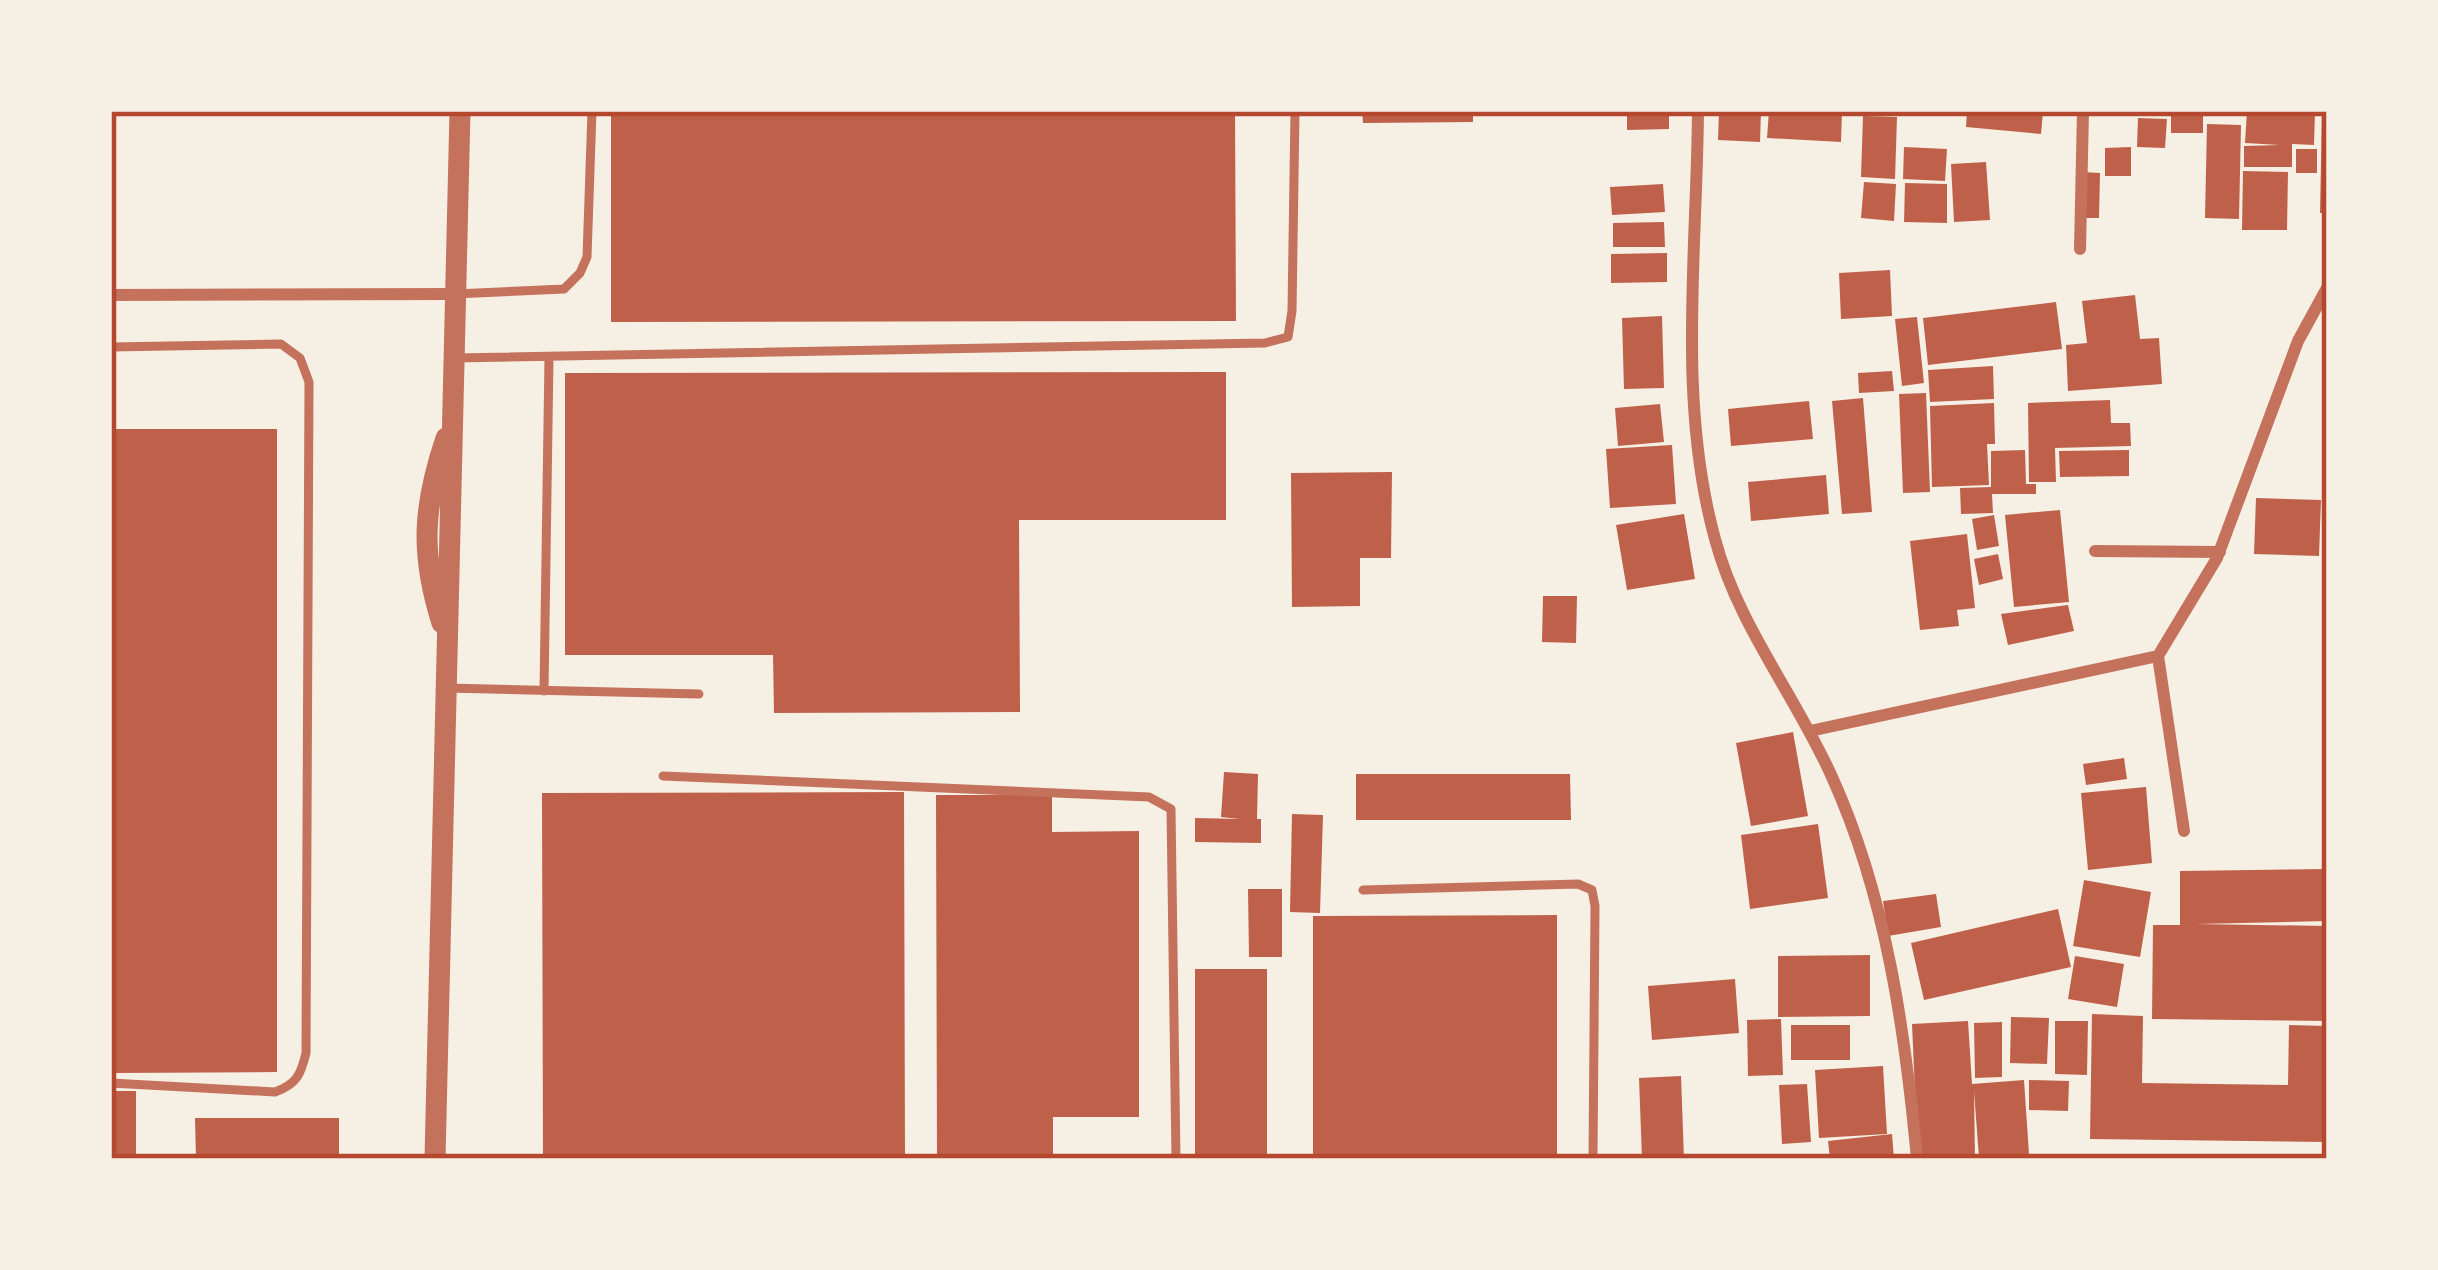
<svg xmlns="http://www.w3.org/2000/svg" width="2438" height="1270" font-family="'Alegreya Sans',sans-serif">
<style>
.building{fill:#bf614a}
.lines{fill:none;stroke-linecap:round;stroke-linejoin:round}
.service{stroke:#c5725c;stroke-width:9}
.minor{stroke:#c5725c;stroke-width:12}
.tertiary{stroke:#c5725c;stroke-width:21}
.neatline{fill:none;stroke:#b5482f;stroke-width:4.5}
</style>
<rect width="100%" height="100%" fill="#f6efe4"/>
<path class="building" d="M611,111H1235L1236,321L611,322Z
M1362,111H1473V122L1363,123Z
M1627,111H1669V129L1627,130Z
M1719,111H1761L1760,142L1718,140Z
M1769,111H1842L1841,142L1767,138Z
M1967,111H2043L2041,134L1966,127Z
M2171,111H2203V133H2171Z
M2247,111H2315L2314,145L2292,144V167H2244V146L2280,145L2245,143Z
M2322,111H2327V213H2320Z
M1863,116L1897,117L1895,179L1861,177Z
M2138,118L2167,119L2165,148L2137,147Z
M2207,124L2241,125L2239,219L2205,218Z
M1904,147L1947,149L1945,181L1903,179Z
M2131,147V176H2105V148Z
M2296,149H2317V173H2296Z
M1986,162L1990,220L1954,222L1951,164Z
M2243,171L2288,172L2287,230H2242Z
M2082,172L2100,173L2099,218H2080Z
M1864,182L1896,184L1894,221L1861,218Z
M1905,183L1947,184V223L1904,222Z
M1663,184L1665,212L1612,215L1610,187Z
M1664,222L1665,247H1613V223Z
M1667,253V282L1611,283V254Z
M1890,270L1892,316L1841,319L1839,273Z
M2135,295L2140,339L2159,338L2162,384L2068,391L2066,345L2087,343L2082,301Z
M2056,302L2062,349L1928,365L1923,318Z
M1662,316L1664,388L1624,389L1622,318Z
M1917,317L1924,383L1902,386L1895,319Z
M1993,366L1994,399L1930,402L1928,370Z
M1892,371L1894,391L1859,393L1858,373Z
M1226,372V520H1019L1020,712L774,713L773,655H565V373Z
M1926,393L1930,492L1903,493L1899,394Z
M1863,398L1872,512L1842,514L1832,401Z
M2110,400L2111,423H2130L2131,446L2055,448L2056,482H2029L2028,403Z
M1809,401L1813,439L1731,446L1728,409Z
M1994,403L1995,444H1987L1989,485L1932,487L1930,406Z
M1660,404L1664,442L1618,446L1615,408Z
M111,429H277V1072L111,1073Z
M1672,445L1676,504L1610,508L1606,449Z
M2025,450L2026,484H2036V494H1992L1993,513L1961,514L1960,488L1991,487V451Z
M2129,450V476L2060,477L2059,451Z
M1392,472L1391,558H1360V606L1292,607L1291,473Z
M1826,475L1829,514L1751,521L1748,482Z
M2256,498L2321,500L2319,556L2254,554Z
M2060,510L2069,602L2014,607L2005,515Z
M1684,514L1695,579L1627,590L1616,525Z
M1994,515L1999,546L1977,550L1972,519Z
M1967,534L1975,608L1957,610L1959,626L1920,630L1910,541Z
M1998,554L2003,579L1979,585L1974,559Z
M1543,596H1577L1576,643L1542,642Z
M2068,605L2074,631L2008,645L2001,614Z
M1793,732L1808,816L1751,826L1736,743Z
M2124,758L2127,779L2086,785L2083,764Z
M1224,772L1258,774L1257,819H1261V843L1195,842V818L1240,819L1221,817Z
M1356,774H1570L1571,820H1356Z
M2146,787L2152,863L2088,870L2081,793Z
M904,792L905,1159H543L542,793Z
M936,795H1052V832L1139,831V1117H1053V1159H937Z
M1292,814L1323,815L1320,913L1290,912Z
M1818,824L1828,898L1750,909L1741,835Z
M2327,869V921L2196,924L2327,926V1021L2152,1019L2153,925H2180V871Z
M2084,880L2151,892L2140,957L2073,946Z
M1248,889H1282V957H1249Z
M1936,894L1941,927L1888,936L1883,901Z
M2058,909L2071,967L1924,1000L1911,943Z
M1557,915V1159H1313V916Z
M1870,955V1016L1778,1017V956Z
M2075,956L2124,964L2117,1007L2068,999Z
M1195,969H1267V1159H1195Z
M1735,979L1739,1033L1652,1040L1648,986Z
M2092,1014L2143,1016L2142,1083L2288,1085L2289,1025L2327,1026V1142L2090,1139Z
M2011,1017L2049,1018L2047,1064L2010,1063Z
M1781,1019L1783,1075L1748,1076L1747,1020Z
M1968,1021L1972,1084L2024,1080L2029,1154L1979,1158L1974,1091L1975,1159H1918L1912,1024Z
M2055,1021H2088L2087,1075L2055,1074Z
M2002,1022V1077L1975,1078L1974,1023Z
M1791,1025H1850V1060H1791Z
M1883,1066L1887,1134L1819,1138L1815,1070Z
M1681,1076L1684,1159H1642L1639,1078Z
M2029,1080L2069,1081L2068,1111L2029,1110Z
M1807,1084L1811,1142L1782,1144L1779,1085Z
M111,1091H136V1159H111Z
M195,1118H339V1159H196Z
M1892,1134L1894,1159H1830L1828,1141Z"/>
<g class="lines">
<path class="service" d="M455,294L564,289L580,273L587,257L592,111
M111,347L281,344L300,358L309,382L306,1053C301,1074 297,1084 275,1092L111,1083
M454,358L1265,343L1288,337L1292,311L1295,111
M446,688L699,694
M544,691L549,358
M663,776L1149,797L1171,809L1176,1159
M1363,890L1578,884L1592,890L1595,906L1593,1159"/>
<path class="minor" d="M1698,111C1697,252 1677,401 1715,539C1738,626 1796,696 1832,777C1886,896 1905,1030 1917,1159
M2080,249L2083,111
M111,295L455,294
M2095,551L2220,552
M1810,731L2158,656
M2184,831L2158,656L2217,558L2298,341L2327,288"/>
<path class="tertiary" d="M442,623C420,554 423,506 446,438
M435,1159L460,111"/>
</g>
<rect width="2438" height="1270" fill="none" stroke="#f6efe4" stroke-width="228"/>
<rect x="114" y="114" width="2210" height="1042" class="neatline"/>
</svg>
